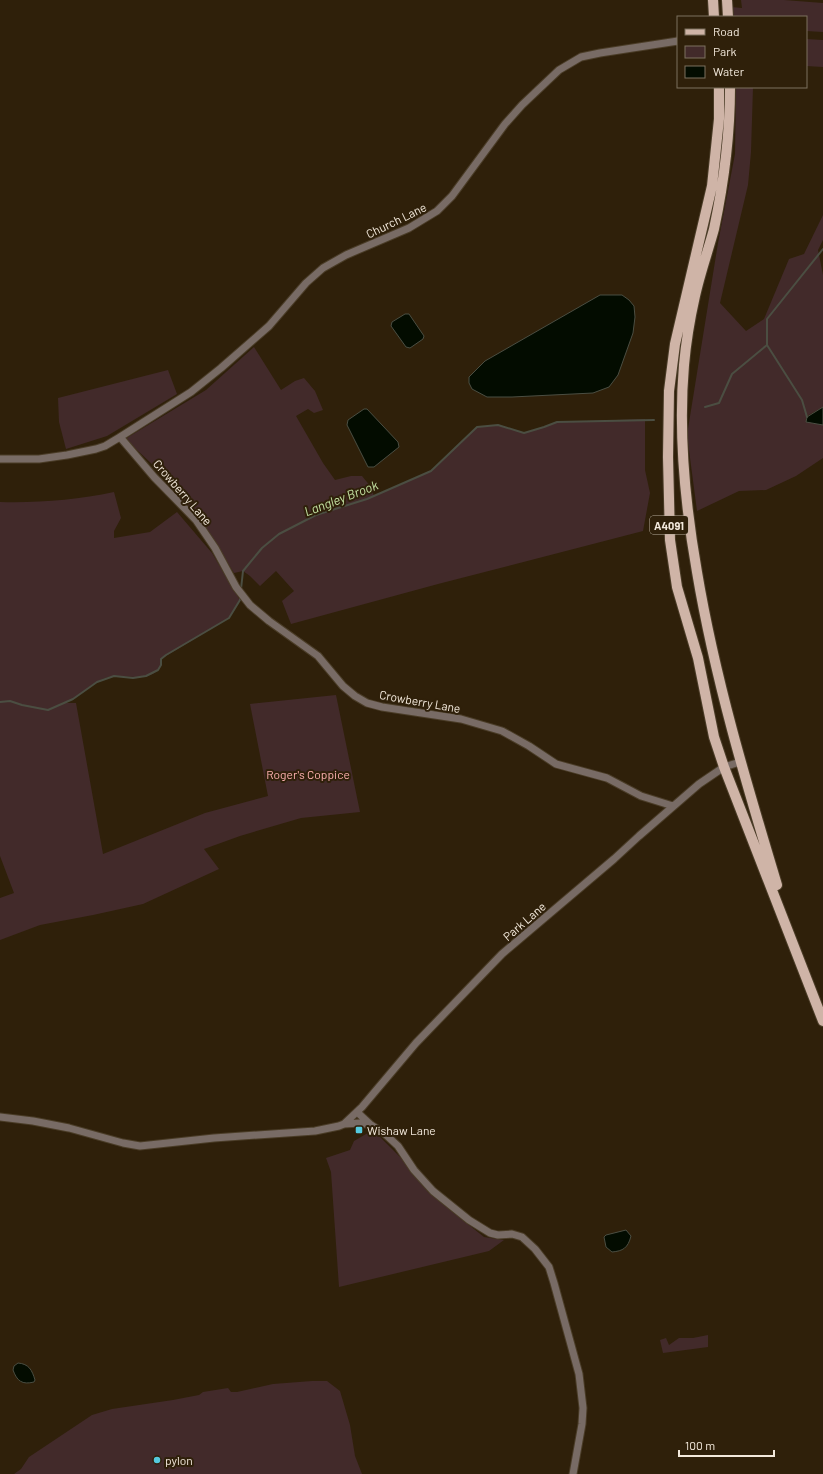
<svg xmlns="http://www.w3.org/2000/svg" width="823" height="1474" font-family="Barlow,sans-serif">
<style>
.green{fill:#422a2a}
.water{fill:#030c00;stroke:#4b4e42}
.lines{fill:none;stroke-linecap:round;stroke-linejoin:round}
.stream{stroke:#4b4e42;stroke-width:2}
.minor-casing{stroke:#4a3c27;stroke-width:9}
.primary-casing{stroke:#4a3c27;stroke-width:12}
.minor{stroke:#786b65;stroke-width:7}
.primary{stroke:#cfb4a7;stroke-width:10}
.poi-dot{fill:#54cade;stroke:#2f200a;stroke-width:1.5}
.labels{text-anchor:middle;dominant-baseline:central;stroke-width:4;stroke-linejoin:round;paint-order:stroke}
.shield{fill:#2f200a;stroke:#b8ad9d;stroke-width:1}
.shield-label{font-size:11px;font-weight:bold;fill:#f3e9dc}
.street-label{font-size:12px;fill:#f3e9dc;stroke:#2f200a}
.park-label{font-size:12px;fill:#fdb1b0;stroke:#2f200a}
.poi-label{font-size:12px;fill:#f3e9dc;stroke:#2f200a;text-anchor:start}
.water-label{font-size:13px;font-style:italic;fill:#c4e3a3;stroke:#2f200a}
</style>
<rect width="100%" height="100%" fill="#2f200a"/>
<path class="green" d="M741,0H784L823,3V32L806,31V17H732L731,7L742,8Z
M806,39L823,40V67L806,66Z
M736,87H753L751,152L748,185L720,303L746,331L764,319L789,259L804,254L823,215V240L818,250L823,275V407L807,416L806,421L823,425V458L796,476L766,490L739,491L697,511L687,435L718,243L735,154Z
M254,347L281,390L295,381L304,378L315,391L323,410L314,413L308,409L296,416L323,463L335,480L351,476H362L371,487L374,496L431,471L477,427L498,425L524,433L544,427L557,422L645,419V470L650,493L643,531L438,584L291,624L282,601L294,591L276,571L260,586L250,576L243,571L234,573L201,520L152,464L125,439L206,390Z
M168,370L177,394L107,436L66,449L59,422L58,398Z
M114,492L121,518L114,531V538L150,532L177,512L212,553L240,600L229,618L161,659C161,683 130,676 115,676C110,676 101,679 97,682C88,686 82,694 74,698C70,700 66,702 62,703H76L103,854L205,813L268,796L250,704L336,695L360,812L301,818L240,836L204,849L219,869L143,904L93,915L40,925L0,940V898L14,893L0,856V502C38,503 77,500 114,492Z
M373,1130L407,1164L428,1192L484,1237L504,1240L489,1251L339,1287L331,1172L326,1158L350,1150L354,1141Z
M708,1335V1347L663,1353L660,1340L666,1338L669,1345L679,1338H693Z
M312,1381H327L340,1391L350,1425L355,1456L362,1474H14L21,1469L29,1457L92,1415L112,1409L173,1400L199,1395L203,1392L228,1388L231,1392H237L273,1384Z"/>
<path class="water" d="M600,295H622L629,300L634,306L635,317L633,333L618,375L609,387L593,393L512,397H487L472,389L469,383V377L485,361Z
M405,314H409L424,336L423,339L410,348L406,347L391,326L392,322Z
M823,407V425L806,422L807,417Z
M364,409H367L398,442L399,447L374,467H368L347,425L348,420Z
M626,1230L631,1236C628,1248 623,1251 612,1252L606,1247L604,1237L606,1235Z
M18,1363C29,1364 32,1370 35,1380L34,1382C22,1385 17,1381 13,1370L14,1366Z"/>
<g class="lines">
<path class="stream" d="M767,345V319L823,249
M705,407L719,403L732,374L767,345L802,400L807,417
M241,589L243,571L262,548L279,534L316,515L367,499L431,471L477,427L498,425L524,433L544,427L557,422L654,420
M0,702L10,701L22,705L48,710L73,699L97,682L114,676L133,678L146,676L158,670L161,665V659L166,655L229,618L240,600V595"/>
<g class="minor-casing">
<path id="minor" d="M120,437L154,477L196,520L215,548L236,587L250,605L269,621L318,656L343,686L355,696L367,703L382,707L461,719L502,731L529,746L556,764L607,778L641,796L673,806
M0,459H39L67,455L96,449L105,446L120,437L191,392L221,368L269,326L306,283L323,268L346,255L409,228L437,211L452,196L505,124L522,105L559,70L581,57L600,53L678,41
M357,1112L371,1125L385,1134L398,1146L414,1170L433,1191L469,1220L490,1233L498,1235L512,1234L522,1237L535,1249L549,1267L554,1283L579,1374L583,1408L582,1424L573,1474
M0,1117L33,1121L69,1128L123,1143L140,1146L214,1138L315,1131L339,1126L344,1124L360,1123L371,1125
M344,1124L362,1107L416,1043L502,954L614,859L639,836L699,784L724,767L740,762"/>
</g>
<g class="primary-casing">
<path id="primary" d="M713,0L714,17
M727,0L728,17
M719,87V119L712,186L675,344L669,391L668,457L670,540L677,587L698,658L714,737L724,767L823,1021
M730,87C730,135 724,182 714,229C708,251 700,273 695,296C690,318 686,342 684,365C678,434 685,504 697,572C715,679 746,782 777,885"/>
</g>
<use href="#minor" class="minor"/>
<use href="#primary" class="primary"/>
</g>
<g class="poi-dot">
<rect x="355" y="1126" width="8" height="8" rx="2"/>
<circle cx="157" cy="1460" r="4"/>
</g>
<g class="labels">
<rect class="shield" x="650" y="516" width="38" height="18" rx="3"/>
<g class="shield-label">
<text x="669" y="525">A4091</text>
</g>
<g class="street-label">
<text transform="translate(396 220) rotate(-26)">Church Lane</text>
<text transform="translate(183 492) rotate(49)">Crowberry Lane</text>
<text transform="translate(420 701) rotate(10)">Crowberry Lane</text>
<text transform="translate(524 921) rotate(-41)">Park Lane</text>
</g>
<g class="park-label">
<text x="308" y="774">Roger's Coppice</text>
</g>
<g class="poi-label">
<text x="367" y="1130">Wishaw Lane</text>
<text x="165" y="1460">pylon</text>
</g>
<g class="water-label">
<text transform="translate(341 498) rotate(-21)">Langley Brook</text>
</g>
</g>
<rect x="677" y="16" width="130" height="72" fill="#2f200a" stroke="#7d705e"/>
<rect x="685" y="29" width="20" height="6" fill="#cfb4a7" stroke="#7d705e"/>
<text x="713" y="36" font-size="12" fill="#f3e9dc">Road</text>
<rect x="685" y="46" width="20" height="12" fill="#422a2a" stroke="#7d705e"/>
<text x="713" y="56" font-size="12" fill="#f3e9dc">Park</text>
<rect x="685" y="66" width="20" height="12" fill="#030c00" stroke="#7d705e"/>
<text x="713" y="76" font-size="12" fill="#f3e9dc">Water</text>
<path d="M679 1450v6h95v-6" fill="none" stroke="#f3e9dc" stroke-width="2"/>
<text x="685" y="1450" font-size="12" fill="#f3e9dc" stroke="#2f200a" stroke-width="3" paint-order="stroke">100 m</text>
</svg>
